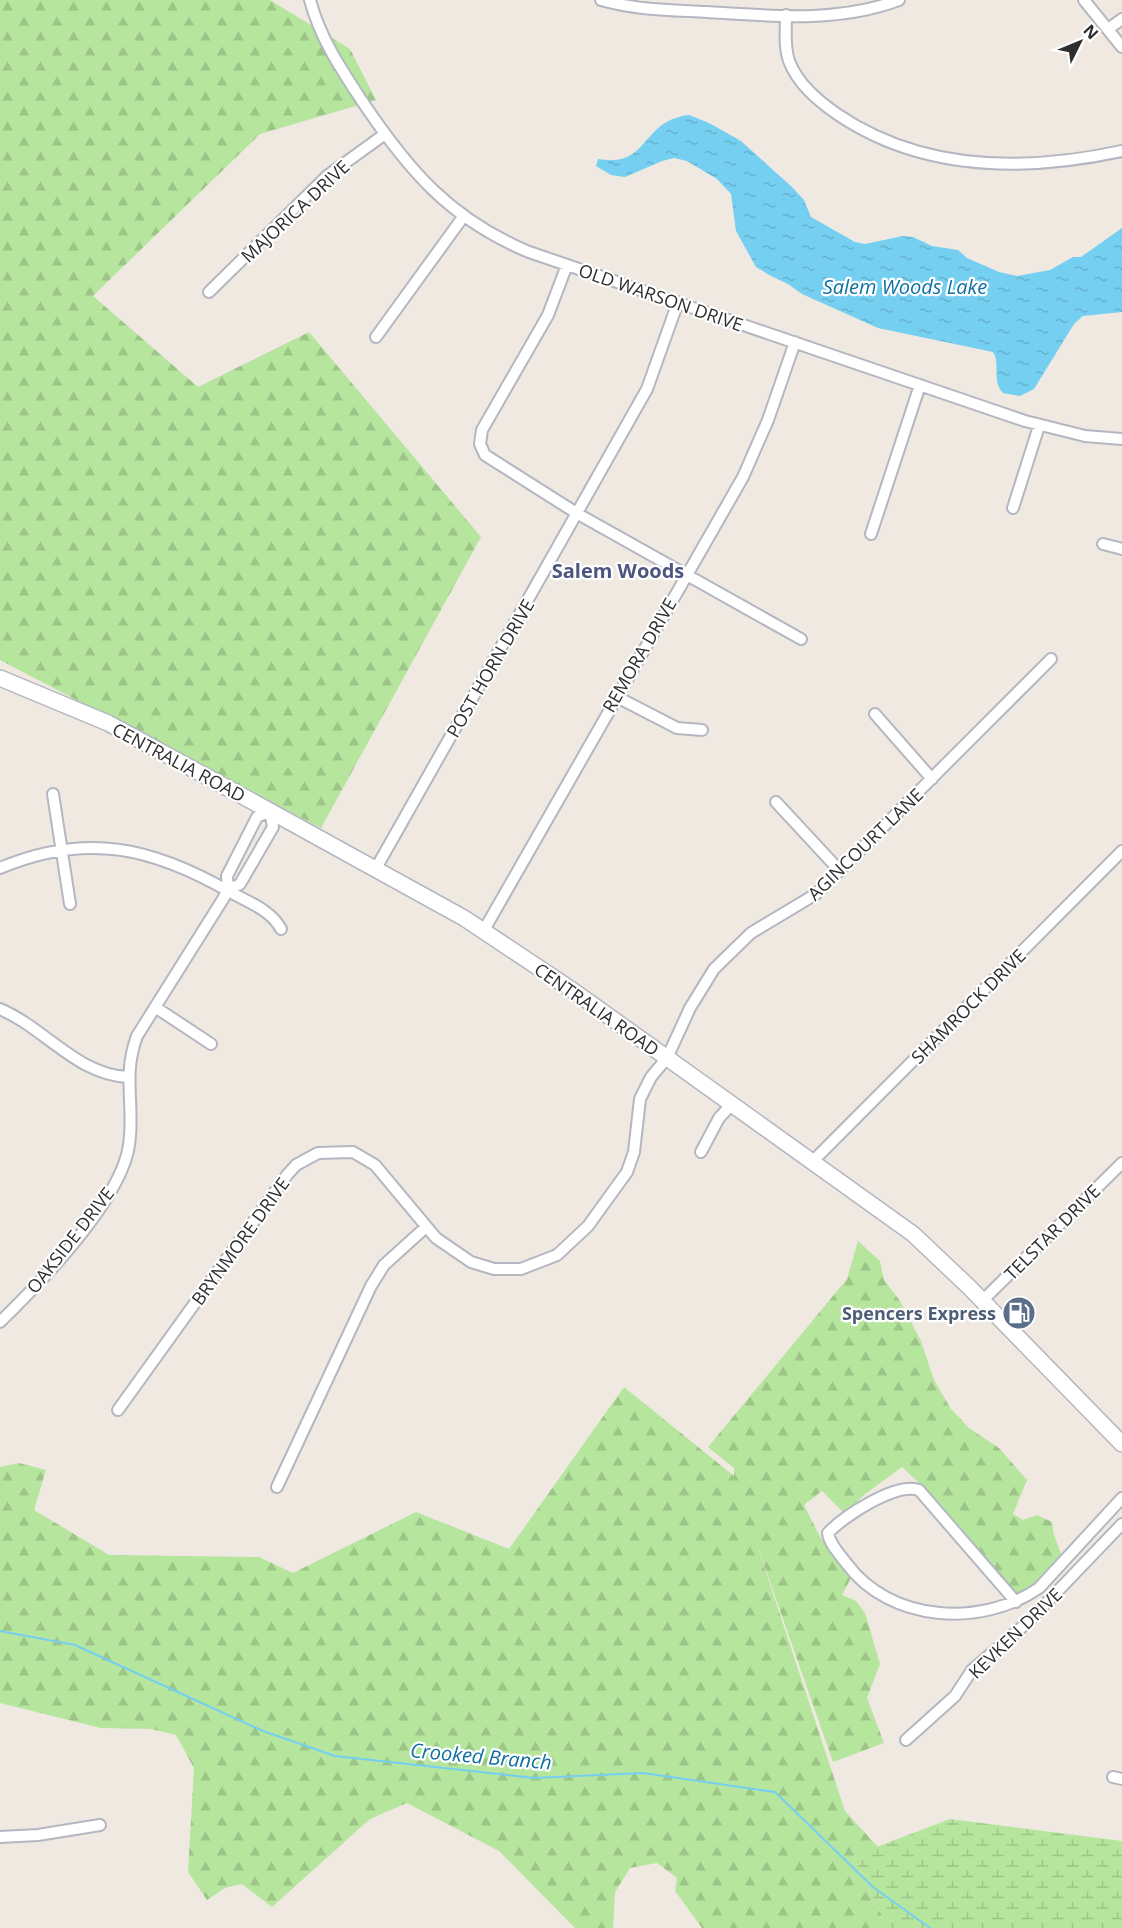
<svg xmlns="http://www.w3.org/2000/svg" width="1122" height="1928" font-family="'Open Sans',sans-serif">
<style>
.forest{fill:url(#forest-firs)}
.wetland{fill:url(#wetland-marsh)}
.water{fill:url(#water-ripples)}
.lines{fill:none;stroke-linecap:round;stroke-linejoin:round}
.stream{stroke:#75cff0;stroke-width:2}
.minor-casing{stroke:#b4b7c1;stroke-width:14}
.secondary-casing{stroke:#b4b7c1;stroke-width:18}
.minor{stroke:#fff;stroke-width:10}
.secondary{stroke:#fff;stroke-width:15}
.labels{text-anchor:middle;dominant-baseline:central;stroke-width:4.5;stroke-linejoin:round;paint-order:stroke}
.street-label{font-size:18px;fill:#2e2e2e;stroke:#fff}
.service-label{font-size:18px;font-weight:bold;fill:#4e5e75;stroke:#fff;text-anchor:end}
.water-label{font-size:20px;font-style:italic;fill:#0d6fa3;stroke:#fff}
.neighbourhood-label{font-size:20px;font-weight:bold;fill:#4d5680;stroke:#fff}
</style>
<defs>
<pattern id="forest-firs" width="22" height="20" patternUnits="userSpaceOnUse" patternTransform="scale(1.5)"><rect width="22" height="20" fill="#b6e59e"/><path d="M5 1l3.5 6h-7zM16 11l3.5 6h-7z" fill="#9dc588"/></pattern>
<pattern id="wetland-marsh" width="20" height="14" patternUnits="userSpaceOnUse" patternTransform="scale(1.5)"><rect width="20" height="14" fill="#b6e59e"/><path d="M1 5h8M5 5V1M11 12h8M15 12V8" fill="none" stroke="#9dc588"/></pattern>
<pattern id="water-ripples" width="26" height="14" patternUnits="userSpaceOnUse" patternTransform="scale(1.5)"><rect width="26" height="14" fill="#75cff0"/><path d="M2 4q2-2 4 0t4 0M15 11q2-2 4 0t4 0" fill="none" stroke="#66b2ce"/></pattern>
</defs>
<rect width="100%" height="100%" fill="#efe9e1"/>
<path class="forest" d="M0,0H270L350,49L376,100L260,134L93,296L198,387L309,332L481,537L321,828L0,660Z
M858,1241L880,1261L884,1280L900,1301L921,1341L934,1380L951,1409L969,1428L999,1448L1027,1480L1013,1514L1023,1520L1037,1515L1052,1522L1054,1535L1062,1557L1037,1584L1016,1596L920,1484L902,1467L864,1495L845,1514L822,1491L804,1505L820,1537L852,1576L842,1595L856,1601L865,1613L880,1664L867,1698L884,1743L833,1762L755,1539L845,1811L878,1847L853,1856L888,1928H702L675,1891L677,1878L657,1863L630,1868L615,1892L613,1928H575L499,1851L407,1803L370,1819L272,1907L242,1884L225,1888L207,1900L188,1872L194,1768L176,1735L151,1729L101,1728L0,1703V1467L19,1463L46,1470L34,1510L109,1555L259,1557L293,1573L416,1512L509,1549L624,1387L734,1476V1468L708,1447L847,1279Z"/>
<path class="wetland" d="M950,1819L1122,1841V1928H888L853,1856Z"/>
<path class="water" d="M689,115L709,123L741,141L792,187L804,200L811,217L855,242L865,244L903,236L913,237L932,246L958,250L967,258L999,272L1017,276L1050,270L1073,257H1081L1122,228V312L1083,316L1074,324L1034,389L1020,396L1003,393C991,380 1001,364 993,352L878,328L802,294L788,284L771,276L756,267L736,231L731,194L717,179L687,161L674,158L662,161L625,177L611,175L596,166L598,159C651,168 639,121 689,115Z"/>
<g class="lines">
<path class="stream" d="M0,1631L75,1645L263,1731L335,1756L534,1778L643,1773L775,1792L873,1887L930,1928"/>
<g class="minor-casing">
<path id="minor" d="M310,0C320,38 341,69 362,101C409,171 450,219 529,252L1025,421L1085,436L1122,439
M601,0C636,10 671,10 707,12C771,16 838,23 899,0
M1084,0L1122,47
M786,15C786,30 784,47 789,61C798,84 817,100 837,114C922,172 1025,172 1122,151
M1108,29L1122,19
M567,265L548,315L482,430L480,444L485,455L578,514L801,639
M209,292L327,176L385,134
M376,337L463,217
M1013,508L1039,426
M871,534L920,385
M1103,544L1122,549
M615,696L677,728L702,730
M875,714L932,779
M53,794L70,904
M776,802L840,871
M0,868C86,832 152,847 230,892C248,902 271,910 281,929
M375,870L647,389L678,302
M484,930L743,477L768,420L795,342
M155,1007L211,1044
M0,1009C45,1028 77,1075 128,1077
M701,1152L719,1118L732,1104
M813,1161L1122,851
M982,1301L1122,1163
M0,1322C40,1283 121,1201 129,1145C135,1106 122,1076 137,1036L223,899L228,890L227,876L257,817L270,811L273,827L240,884L228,890
M118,1410L287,1175L296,1165L318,1153L353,1152L375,1165L436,1238L471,1262L494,1269H521L557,1255L588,1226L627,1172L634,1152L640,1099L651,1077L667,1058L690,1008L714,969L751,933L816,894L1051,659
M277,1487L371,1286L384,1265L426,1227
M1016,1602L919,1490C896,1482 844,1516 828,1533C829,1543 840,1555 847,1564C890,1622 981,1628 1039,1588L1122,1498
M906,1740L955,1696L972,1670L1028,1622L1122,1524
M1113,1777L1122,1779
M0,1837L38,1835L100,1825"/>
</g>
<g class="secondary-casing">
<path id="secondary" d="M0,678L108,723L270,811L464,918L575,992L913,1234L969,1287L1122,1444"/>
</g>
<use href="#minor" class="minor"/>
<use href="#secondary" class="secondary"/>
</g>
<defs>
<g id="fuel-disc" transform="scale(1.725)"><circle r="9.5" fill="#5c6f8a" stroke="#fff"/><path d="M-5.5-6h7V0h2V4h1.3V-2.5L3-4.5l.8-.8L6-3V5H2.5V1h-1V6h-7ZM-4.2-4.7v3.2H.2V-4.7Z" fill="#fff"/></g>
</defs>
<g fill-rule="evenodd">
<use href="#fuel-disc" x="1019" y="1313"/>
</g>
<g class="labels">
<g class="street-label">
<text transform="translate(295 211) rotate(-43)">MAJORICA DRIVE</text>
<text transform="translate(661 297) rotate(19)">OLD WARSON DRIVE</text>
<text transform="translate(639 655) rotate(-60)">REMORA DRIVE</text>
<text transform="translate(490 668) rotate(-60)">POST HORN DRIVE</text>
<text transform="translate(179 762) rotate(28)">CENTRALIA ROAD</text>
<text transform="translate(865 844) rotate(-44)">AGINCOURT LANE</text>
<text transform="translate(968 1006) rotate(-45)">SHAMROCK DRIVE</text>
<text transform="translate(597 1009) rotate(35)">CENTRALIA ROAD</text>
<text transform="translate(1052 1232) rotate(-45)">TELSTAR DRIVE</text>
<text transform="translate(70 1240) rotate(-52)">OAKSIDE DRIVE</text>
<text transform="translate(240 1241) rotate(-54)">BRYNMORE DRIVE</text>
<text transform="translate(1015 1633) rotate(-44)">KEVKEN DRIVE</text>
</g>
<g class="service-label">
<text x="996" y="1313">Spencers Express</text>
</g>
<g class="water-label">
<text x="905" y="286">Salem Woods Lake</text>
<text transform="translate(481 1756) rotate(5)">Crooked Branch</text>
</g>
<g class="neighbourhood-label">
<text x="618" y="570">Salem Woods</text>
</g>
</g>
<g transform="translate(1080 42) rotate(47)" stroke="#ffffff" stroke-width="4.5" paint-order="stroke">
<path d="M0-4.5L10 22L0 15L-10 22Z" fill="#2e2e2e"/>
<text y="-9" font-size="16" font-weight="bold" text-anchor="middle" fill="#2e2e2e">N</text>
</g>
</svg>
